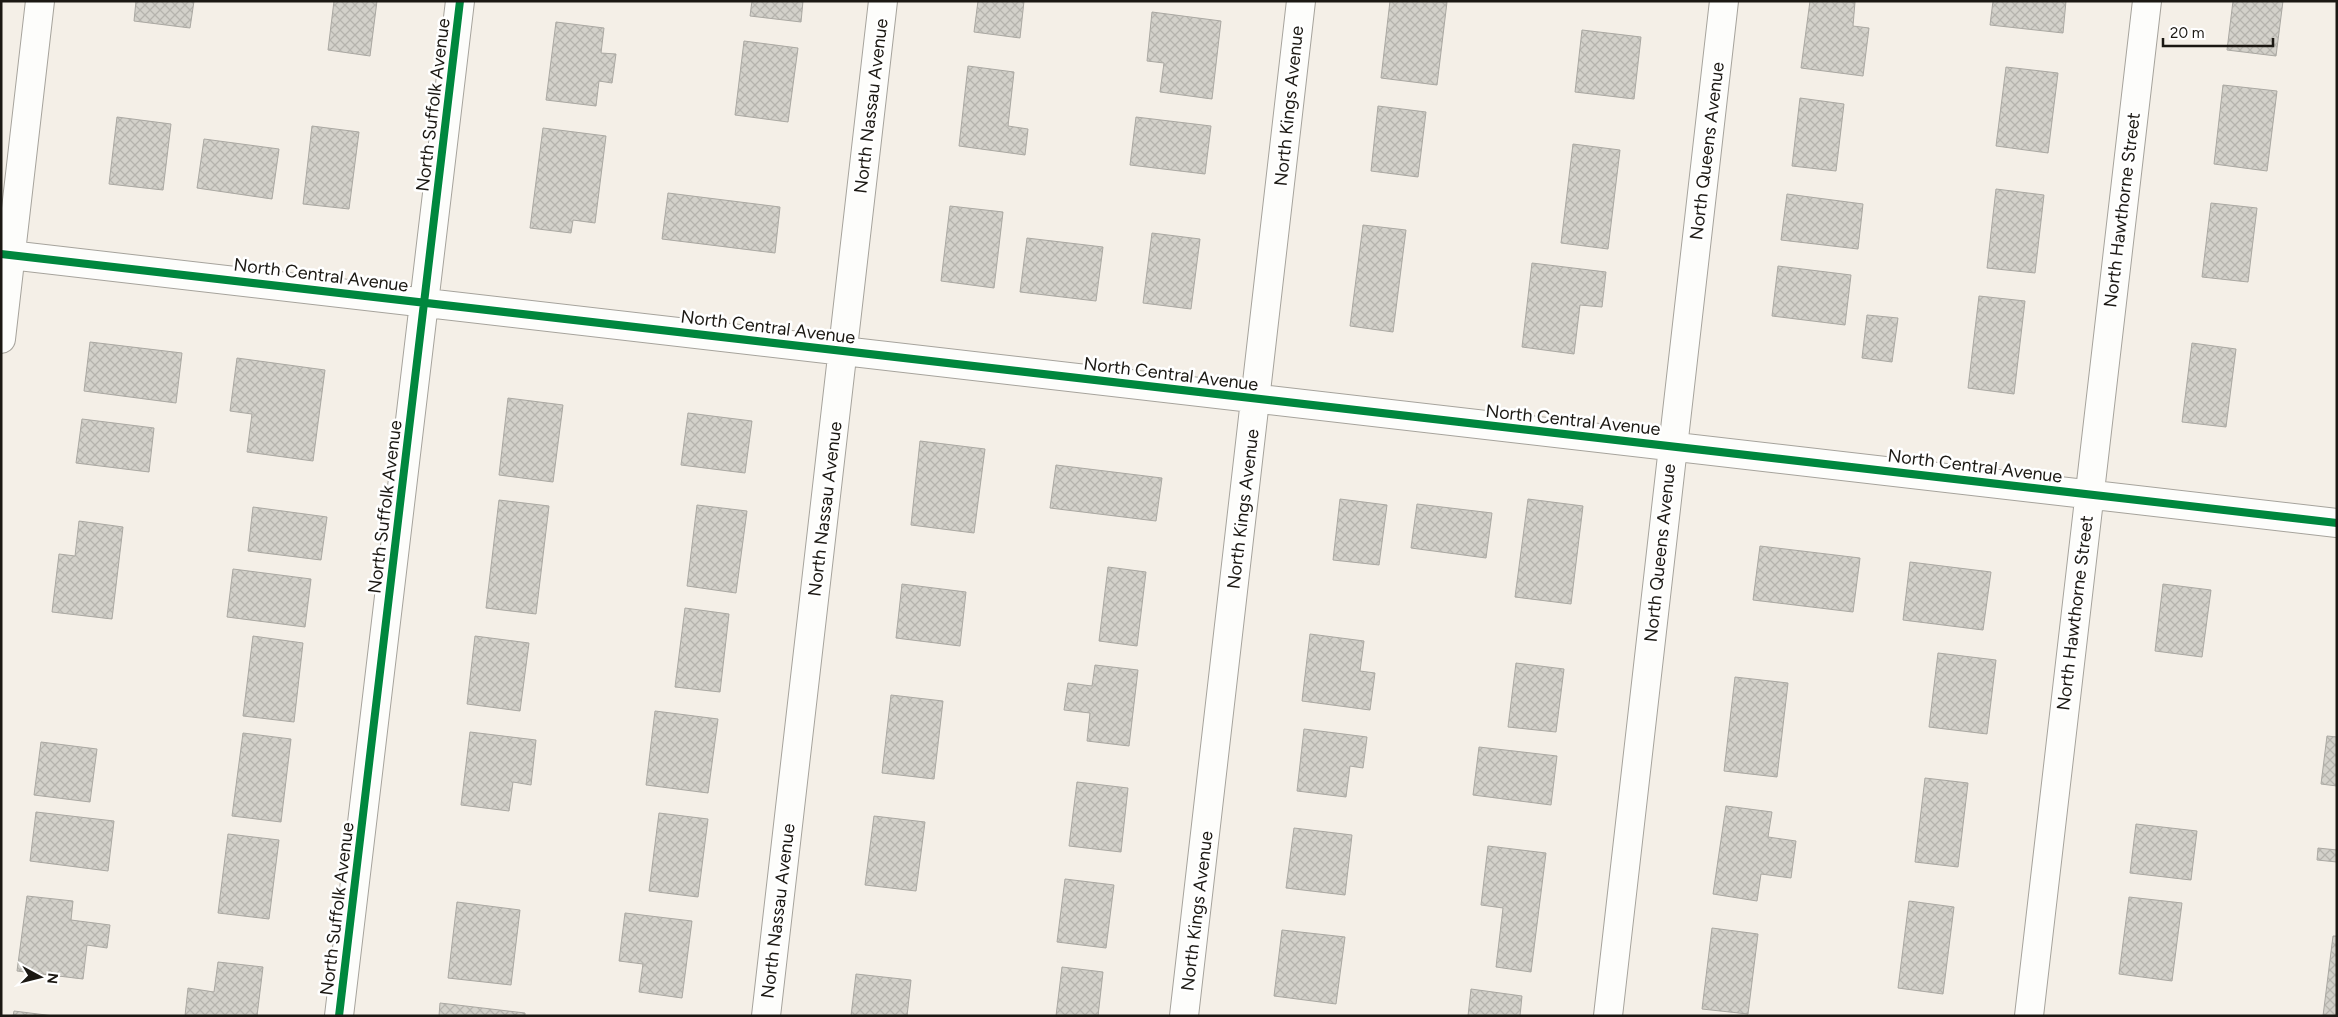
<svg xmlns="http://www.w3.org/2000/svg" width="2338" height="1017" font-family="Figtree,sans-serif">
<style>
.building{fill:url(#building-cross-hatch);stroke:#aaa8a2}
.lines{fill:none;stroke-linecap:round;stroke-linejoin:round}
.minor-casing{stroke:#a6a39c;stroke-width:30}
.minor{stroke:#fdfdfb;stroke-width:28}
.cycleway-casing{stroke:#fff;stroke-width:11}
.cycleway{stroke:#00873e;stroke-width:8}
.labels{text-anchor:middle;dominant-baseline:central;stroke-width:5;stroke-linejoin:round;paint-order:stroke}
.street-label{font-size:18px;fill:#1b1813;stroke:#fff}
</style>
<defs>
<pattern id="building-cross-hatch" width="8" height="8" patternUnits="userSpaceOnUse" patternTransform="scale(1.25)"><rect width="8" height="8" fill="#d3d1ca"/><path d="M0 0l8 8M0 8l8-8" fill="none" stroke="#b5b3ad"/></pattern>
</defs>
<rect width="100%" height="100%" fill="#f4efe7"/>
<path class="building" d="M136,1H194L190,28L134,21Z
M334,1H377L370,56L328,50Z
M752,1H803L801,22L750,16Z
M978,1H1024L1020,38L974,32Z
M1390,1L1447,2L1437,85L1381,78Z
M1810,1L1855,2L1853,26L1869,28L1863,76L1801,68Z
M1993,1H2066L2063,33L1990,25Z
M2233,1H2283L2276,56L2227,50Z
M1152,12L1221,21L1212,99L1160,92L1164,63L1147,61Z
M556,22L604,28L601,53L616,54L612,83L599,81L596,106L546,100Z
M1582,30L1641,37L1634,99L1575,92Z
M744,41L798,48L788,122L735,115Z
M968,66L1014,72L1008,126L1028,129L1025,155L959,146Z
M2006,67L2058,73L2048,153L1996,146Z
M2223,85L2277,91L2267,171L2214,164Z
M1800,98L1844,104L1836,171L1792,166Z
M1378,106L1426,112L1418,177L1371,171Z
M117,117L171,124L163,190L109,184Z
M1136,117L1211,126L1205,174L1130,165Z
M312,126L359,132L349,209L303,204Z
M543,128L606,136L595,223L573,220L571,233L530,228Z
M204,139L279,149L272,199L197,188Z
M1573,144L1620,150L1608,249L1561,243Z
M1996,189L2044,195L2035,273L1987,268Z
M668,193L780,207L775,253L662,239Z
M1787,194L1863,204L1858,249L1781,240Z
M2211,203L2257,208L2248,282L2202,277Z
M950,206L1003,212L994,288L941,281Z
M1363,225L1406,230L1393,332L1350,326Z
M1152,233L1200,239L1191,309L1143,303Z
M1027,238L1103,247L1096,301L1020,292Z
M1532,263L1606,272L1602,307L1580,305L1574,354L1522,347Z
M1778,266L1851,275L1845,325L1772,316Z
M1979,296L2025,301L2014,394L1968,388Z
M1867,315L1898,318L1892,362L1862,358Z
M90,342L182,353L176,403L84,391Z
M2192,343L2236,349L2226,427L2182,422Z
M237,358L325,370L313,461L247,452L252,414L230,411Z
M508,398L563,405L553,482L499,475Z
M688,413L752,421L745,473L681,465Z
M82,419L154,428L149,472L76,463Z
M920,441L985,449L974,533L911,525Z
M1056,465L1162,478L1156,521L1050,508Z
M1340,499L1387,505L1379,565L1333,560Z
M1528,499L1583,506L1571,604L1515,597Z
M499,500L549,506L536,614L486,608Z
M1417,504L1492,513L1486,558L1411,548Z
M697,505L747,511L736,593L687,586Z
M253,507L327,517L321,560L248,551Z
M79,521L123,527L112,619L52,612L59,554L75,556Z
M1760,546L1860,558L1853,612L1753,600Z
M1910,562L1991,572L1983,630L1903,620Z
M1108,567L1146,572L1137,646L1099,641Z
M233,569L311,579L305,627L227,617Z
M902,584L966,592L960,646L896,638Z
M2163,584L2211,590L2202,657L2155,651Z
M685,608L729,614L720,692L675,687Z
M1310,634L1364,641L1360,671L1375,673L1370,710L1302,701Z
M253,636L303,643L294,722L243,716Z
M475,636L529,643L520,711L467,704Z
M1938,653L1996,660L1987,734L1929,727Z
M1516,663L1564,669L1556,732L1508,727Z
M1095,665L1138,670L1129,746L1087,741L1090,713L1064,710L1068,683L1092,686Z
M1735,677L1788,683L1777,777L1724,771Z
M891,695L943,701L934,779L882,773Z
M655,711L718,719L708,793L646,785Z
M1304,729L1367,737L1363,768L1350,766L1346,797L1297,791Z
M470,732L536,740L531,785L513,782L509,811L461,805Z
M243,733L291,739L281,822L232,816Z
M2327,736L2337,737V786L2321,784Z
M41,742L97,749L90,802L34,795Z
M1479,747L1557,756L1551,805L1473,795Z
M1925,778L1968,783L1958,867L1915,862Z
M1077,782L1128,788L1121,852L1069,846Z
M1726,806L1772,812L1768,837L1796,841L1791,878L1761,874L1757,901L1713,894Z
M36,812L114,821L108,871L30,861Z
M659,813L708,819L698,897L649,891Z
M874,816L925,822L916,891L865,885Z
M2136,824L2197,831L2191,880L2130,873Z
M1294,828L1352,835L1345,895L1286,888Z
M228,834L279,840L269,919L218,913Z
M1488,846L1546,853L1531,972L1496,967L1503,908L1481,905Z
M2318,848L2337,850V862L2317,860Z
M1065,879L1114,885L1106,948L1057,942Z
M27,896L73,901L71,920L110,925L107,948L87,945L83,979L17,971Z
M2129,897L2182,903L2172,981L2119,974Z
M1909,901L1954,907L1943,994L1898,988Z
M457,902L520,910L511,985L448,978Z
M625,913L692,921L682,998L639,992L643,964L619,961Z
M1712,928L1758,934L1748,1014L1702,1009Z
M1282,930L1345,937L1336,1004L1274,996Z
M2333,936H2337V1016H2323Z
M218,962L263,967L257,1016H185L188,988L214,992Z
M1062,967L1103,972L1098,1016H1056Z
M856,974L911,980L907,1016H851Z
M1471,989L1522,996L1520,1016H1468Z
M440,1003L525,1013V1016H439Z
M14,1011L54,1016H13Z"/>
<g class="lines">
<g class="minor-casing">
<path id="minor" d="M1,254L2337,523
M1,339L40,1
M339,1016L460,1
M766,1016L883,1
M1184,1016L1301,1
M1608,1016L1724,1
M2029,1016L2147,1"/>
</g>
<use href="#minor" class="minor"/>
<g class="cycleway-casing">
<path id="cycleway" d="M1,254L2337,523
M339,1016L460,1"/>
</g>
<use href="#cycleway" class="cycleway"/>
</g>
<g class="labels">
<g class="street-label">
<text transform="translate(433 105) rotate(-83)">North Suffolk Avenue</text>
<text transform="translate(871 106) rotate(-83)">North Nassau Avenue</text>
<text transform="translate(1289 106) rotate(-84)">North Kings Avenue</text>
<text transform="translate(1707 151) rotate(-83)">North Queens Avenue</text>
<text transform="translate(2122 210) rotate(-83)">North Hawthorne Street</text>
<text transform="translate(321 275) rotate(7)">North Central Avenue</text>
<text transform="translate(768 327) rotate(7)">North Central Avenue</text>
<text transform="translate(1171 374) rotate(7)">North Central Avenue</text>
<text transform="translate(1573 420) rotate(6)">North Central Avenue</text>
<text transform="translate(1975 466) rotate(7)">North Central Avenue</text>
<text transform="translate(385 507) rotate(-83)">North Suffolk Avenue</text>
<text transform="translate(825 509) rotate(-83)">North Nassau Avenue</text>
<text transform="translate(1243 509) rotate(-83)">North Kings Avenue</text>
<text transform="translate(1660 553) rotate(-84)">North Queens Avenue</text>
<text transform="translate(2075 613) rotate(-83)">North Hawthorne Street</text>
<text transform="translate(337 909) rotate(-83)">North Suffolk Avenue</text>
<text transform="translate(778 911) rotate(-83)">North Nassau Avenue</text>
<text transform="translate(1197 911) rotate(-83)">North Kings Avenue</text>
</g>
</g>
<rect width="2338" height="1017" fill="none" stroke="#1b1813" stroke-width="5"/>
<g transform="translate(40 977) rotate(97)" stroke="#ffffff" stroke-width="4" paint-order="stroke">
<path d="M0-4L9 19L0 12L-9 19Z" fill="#1b1813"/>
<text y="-8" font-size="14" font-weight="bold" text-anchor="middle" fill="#1b1813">N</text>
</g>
<path d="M2163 38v8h110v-8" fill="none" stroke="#1b1813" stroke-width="2.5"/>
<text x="2170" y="38" font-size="15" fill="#1b1813" stroke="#ffffff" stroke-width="4" paint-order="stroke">20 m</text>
</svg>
